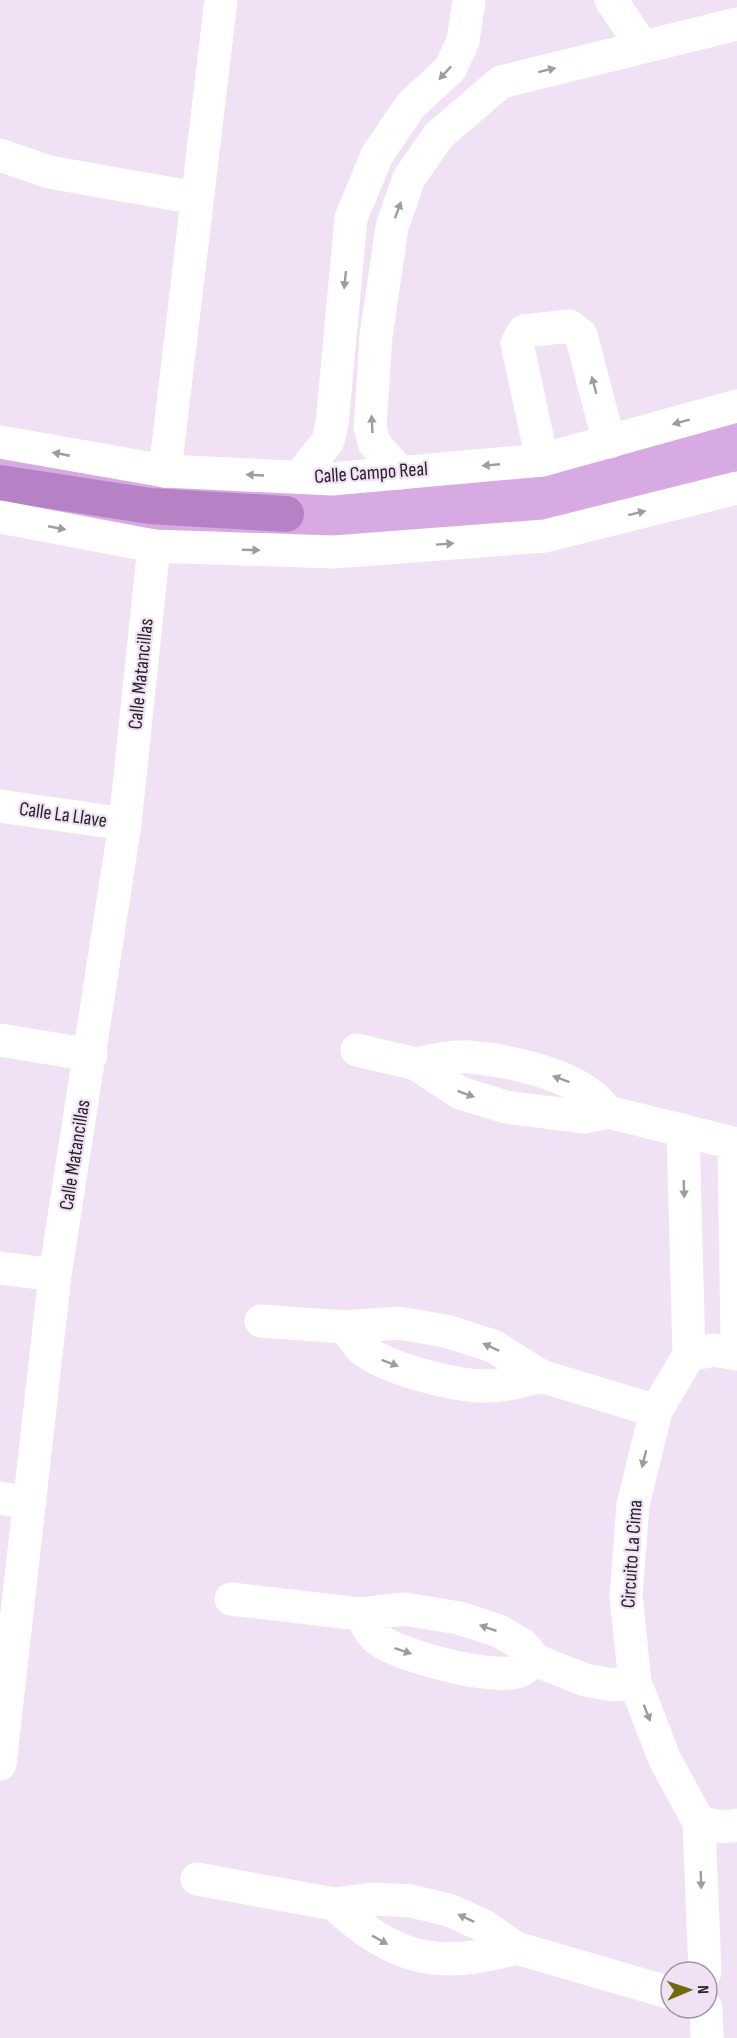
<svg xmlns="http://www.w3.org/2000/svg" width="737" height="2038" font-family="'Sofia Sans Condensed',sans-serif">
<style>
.green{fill:#d7aae3}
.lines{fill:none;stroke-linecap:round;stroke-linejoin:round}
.canal{stroke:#b782c5;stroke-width:36}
.street{stroke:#fff;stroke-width:33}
.secondary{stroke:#fff;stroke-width:33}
.oneway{fill:#9e9c9f}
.labels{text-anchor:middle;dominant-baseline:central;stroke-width:4.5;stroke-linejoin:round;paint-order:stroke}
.street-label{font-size:20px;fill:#282329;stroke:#f0e2f4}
</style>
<rect width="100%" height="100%" fill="#f0e2f4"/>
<path class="green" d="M737,406V488L545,536L334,552L0,517V442L165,471L542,460Z"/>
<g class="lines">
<path class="canal" d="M0,483L150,506L286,514"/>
<path class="street" d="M611,0L642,46
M0,155L49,172L196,198
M542,460L517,343L524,331L569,326L581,335L609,442
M165,471L221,0
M400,473L374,443L370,427L376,336L392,227L409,178L439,135L501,82L737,24
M299,477L328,441L332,424L351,218L377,155L411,105L450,69L463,41L469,0
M0,806L125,824
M0,1040L91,1055
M357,1050L416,1064L460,1093L506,1107L584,1117L608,1112L737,1144
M416,1064C434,1060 451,1056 470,1057C505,1060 560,1072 588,1093C596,1098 602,1106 608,1112
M683,1130L689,1355
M734,1144L737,1341
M0,1268L55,1275
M261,1321L345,1327L398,1323L446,1331L493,1346L541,1376L656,1411
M345,1327C351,1334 356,1343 362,1349C387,1369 454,1386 486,1386C505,1386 523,1381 541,1376
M737,1354L713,1350L689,1355L656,1411L633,1505L626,1596L635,1682L665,1760L699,1822L721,1827L737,1825
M0,1498L30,1503
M231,1599L360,1614L404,1609L459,1618L499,1631L523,1645L535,1660L585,1680L613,1685L635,1682
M360,1614C365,1621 369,1631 375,1637C396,1656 489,1679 516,1672C523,1671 530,1664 535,1660
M0,1764L55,1275L125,824L154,546
M699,1822L705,1972
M197,1879L334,1904L373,1899L411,1901L449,1910L484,1926L516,1948L671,1993
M334,1904C395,1960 436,1970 516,1948
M706,2008L707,2038"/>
<path class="secondary" d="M0,442L165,471L332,479L542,460L737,406
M0,517L154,546L334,552L545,536L737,488"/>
</g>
<defs><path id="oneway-solid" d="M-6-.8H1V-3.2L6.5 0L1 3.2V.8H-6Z" transform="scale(1.5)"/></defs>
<g class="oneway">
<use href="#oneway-solid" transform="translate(547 70) rotate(-14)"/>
<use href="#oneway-solid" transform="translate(445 73) rotate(133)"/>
<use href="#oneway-solid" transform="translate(398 210) rotate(-70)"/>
<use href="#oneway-solid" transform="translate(345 280) rotate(96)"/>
<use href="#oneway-solid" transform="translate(594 385) rotate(-105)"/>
<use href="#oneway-solid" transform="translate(681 422) rotate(165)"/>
<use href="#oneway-solid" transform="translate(372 424) rotate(-93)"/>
<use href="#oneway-solid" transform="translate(61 454) rotate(-169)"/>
<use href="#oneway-solid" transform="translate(491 465) rotate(175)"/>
<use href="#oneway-solid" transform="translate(255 475) rotate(-177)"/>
<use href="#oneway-solid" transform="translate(637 513) rotate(-14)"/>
<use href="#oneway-solid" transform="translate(57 528) rotate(11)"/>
<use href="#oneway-solid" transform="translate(445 544) rotate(-4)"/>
<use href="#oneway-solid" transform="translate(251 550) rotate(2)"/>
<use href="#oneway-solid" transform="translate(561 1079) rotate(-160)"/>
<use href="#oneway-solid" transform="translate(466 1094) rotate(20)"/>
<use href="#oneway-solid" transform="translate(684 1189) rotate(88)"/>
<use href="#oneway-solid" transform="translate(491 1347) rotate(-155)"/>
<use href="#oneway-solid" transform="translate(390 1363) rotate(21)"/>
<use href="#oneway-solid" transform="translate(644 1459) rotate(104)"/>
<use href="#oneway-solid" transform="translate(488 1628) rotate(-161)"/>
<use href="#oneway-solid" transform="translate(403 1651) rotate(18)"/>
<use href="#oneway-solid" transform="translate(647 1713) rotate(69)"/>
<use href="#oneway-solid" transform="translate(701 1880) rotate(88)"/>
<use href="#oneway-solid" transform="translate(466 1918) rotate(-155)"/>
<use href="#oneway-solid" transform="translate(380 1940) rotate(29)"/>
</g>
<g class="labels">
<g class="street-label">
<text transform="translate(371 473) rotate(-4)">Calle Campo Real</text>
<text transform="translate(141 674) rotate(-84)">Calle Matancillas</text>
<text transform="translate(63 815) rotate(8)">Calle La Llave</text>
<text transform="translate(75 1155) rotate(-81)">Calle Matancillas</text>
<text transform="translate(632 1554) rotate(-86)">Circuito La Cima</text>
</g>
</g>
<g transform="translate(689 1990) rotate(88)"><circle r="28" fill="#f0e2f4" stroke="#a096a3" stroke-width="1.5"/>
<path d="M0-4.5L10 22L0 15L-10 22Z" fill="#6c6c0b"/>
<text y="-9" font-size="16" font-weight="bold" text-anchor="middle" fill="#282329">N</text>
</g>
</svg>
